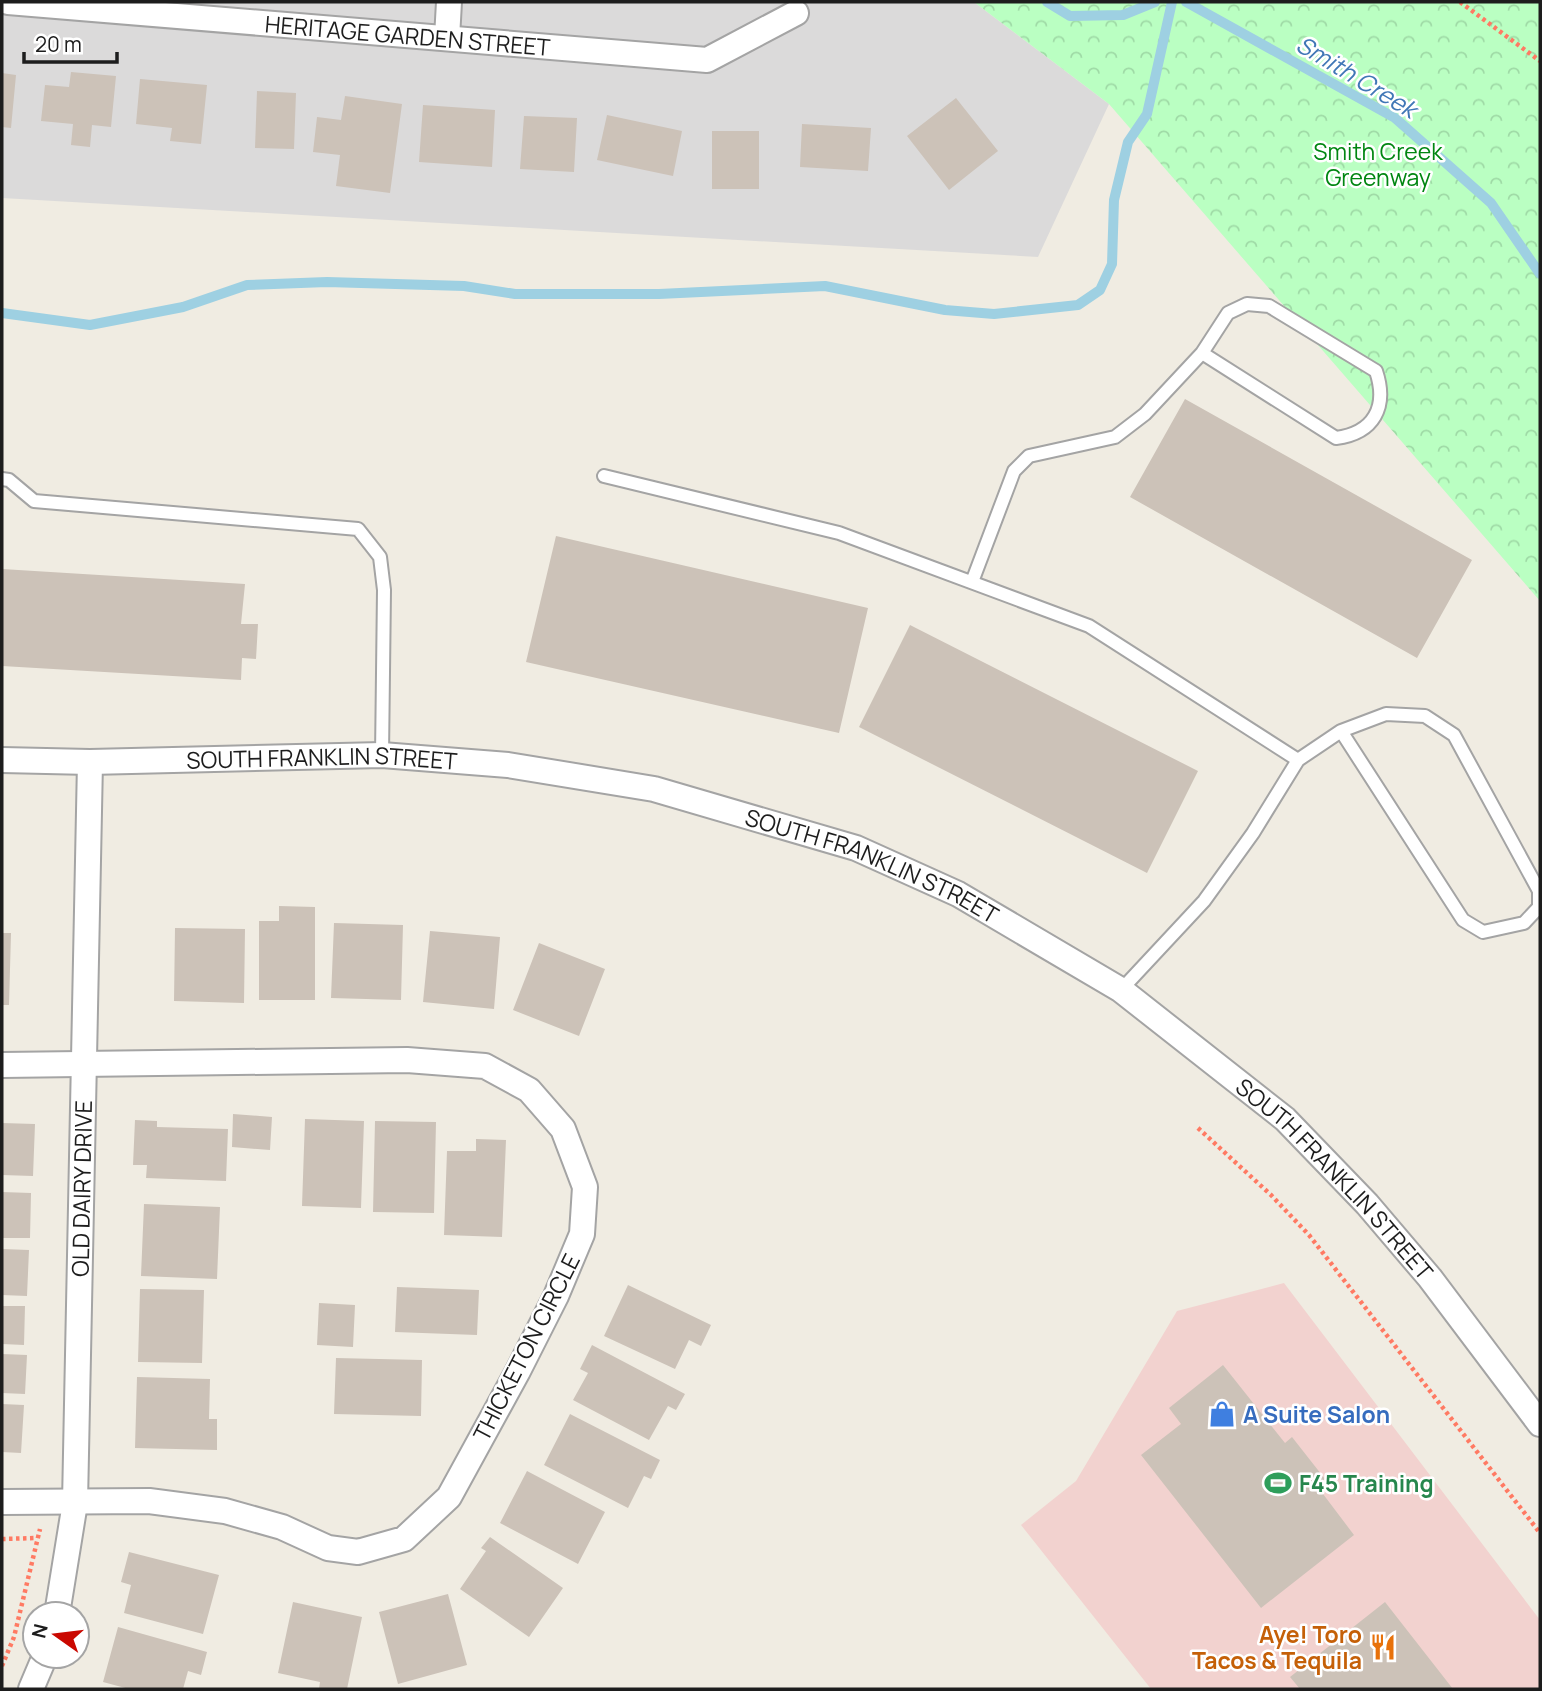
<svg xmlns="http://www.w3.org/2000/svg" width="1542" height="1691" font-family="Manrope,sans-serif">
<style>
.residential{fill:#dbdada}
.commercial{fill:#f2d2cf}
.park{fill:url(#park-crowns)}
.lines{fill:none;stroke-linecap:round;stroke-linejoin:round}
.stream{stroke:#9ed0e2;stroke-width:10}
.building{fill:#ccc2b8}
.lane-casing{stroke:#a4a4a4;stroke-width:16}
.street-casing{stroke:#a4a4a4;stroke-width:28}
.path{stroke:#ff7a63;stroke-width:4.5;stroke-dasharray:3.5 3.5;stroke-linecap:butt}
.lane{stroke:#fff;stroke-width:12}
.street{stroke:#fff;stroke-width:24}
.labels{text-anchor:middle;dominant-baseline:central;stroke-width:5;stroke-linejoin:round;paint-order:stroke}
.street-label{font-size:23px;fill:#1d1d1d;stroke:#fff}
.park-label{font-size:23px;fill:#008611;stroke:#fff}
.shop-label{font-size:23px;font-weight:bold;fill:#366cbe;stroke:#fff;text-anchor:start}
.leisure-label{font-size:23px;font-weight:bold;fill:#27864d;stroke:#fff;text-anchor:start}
.food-label{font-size:23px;font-weight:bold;fill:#c56008;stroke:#fff;text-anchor:end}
.water-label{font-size:24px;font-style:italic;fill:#4077b6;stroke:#fff}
</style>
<defs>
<pattern id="park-crowns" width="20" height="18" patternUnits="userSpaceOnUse" patternTransform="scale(1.75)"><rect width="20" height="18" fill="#baffc2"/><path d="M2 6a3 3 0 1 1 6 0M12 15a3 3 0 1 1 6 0" fill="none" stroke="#9fdaa6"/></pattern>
</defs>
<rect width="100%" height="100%" fill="#f0ece2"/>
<path class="residential" d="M2,2H974L1109,104L1038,257L2,198Z"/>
<path class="commercial" d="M1284,1283L1540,1620V1689H1151L1021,1525L1076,1481L1177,1311Z"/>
<path class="park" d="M974,2H1540V601L1109,104Z"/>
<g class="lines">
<path class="stream" d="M1047,2L1070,16L1123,15L1155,2
M1186,2L1395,118L1491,203L1540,274
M2,313L90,325L183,307L247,285L327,282L464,286L515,294H659L825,286L945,310L994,314L1078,305L1100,290L1112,264L1114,200L1128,142L1147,114L1172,2"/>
</g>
<path class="building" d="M71,72L116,76L111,127L92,125L90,147L71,145L73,124L41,121L45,85L69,87Z
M2,73L16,75L11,128L2,127Z
M140,79L207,85L201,144L170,141L172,128L136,124Z
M257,91L296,93L294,149L255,148Z
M345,96L402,104L390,193L336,186L340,155L313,152L317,117L341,120Z
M956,98L998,151L949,190L907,136Z
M423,105L495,110L492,167L419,162Z
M607,115L682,131L673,176L597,160Z
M524,116L577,118L574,172L520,169Z
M802,124L871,128L868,171L800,167Z
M712,131H759V189H712Z
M1185,399L1472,560L1417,658L1130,497Z
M556,536L868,608L839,733L526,662Z
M2,569L245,584L241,624H258L256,659L242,658L241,680L2,666Z
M910,625L1198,771L1147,873L859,727Z
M279,906L315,907V1000H259V921H279Z
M334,923L403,925L401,1000L331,998Z
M175,928L245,929L244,1003L174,1001Z
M430,931L500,937L494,1009L423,1002Z
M2,933H11L9,1005H2Z
M539,943L605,969L579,1036L513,1010Z
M233,1114L272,1117L270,1150L232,1147Z
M305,1119L364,1121L361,1208L302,1206Z
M135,1120L157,1121V1127L228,1129L226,1181L146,1178L147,1165H133Z
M375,1121L436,1122L434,1213L373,1212Z
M2,1123L35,1124L33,1176L2,1175Z
M476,1139L506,1140L502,1237L444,1235L447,1151H476Z
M2,1192L31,1193L30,1238H2Z
M144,1204L220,1207L217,1279L141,1276Z
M2,1249L29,1250L27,1296L2,1295Z
M628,1285L711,1325L701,1346L689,1340L675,1369L604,1336Z
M397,1287L479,1290L477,1335L395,1332Z
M140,1289L204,1290L202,1363L138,1362Z
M319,1303L355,1305L353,1347L317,1345Z
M2,1306H25L24,1345L2,1344Z
M592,1345L685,1394L676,1410L668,1406L649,1440L573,1400L588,1373L580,1369Z
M2,1354L27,1355L25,1394L2,1393Z
M336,1358L422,1360L421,1416L334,1414Z
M1223,1365L1285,1443L1292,1437L1325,1479L1317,1486L1354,1535L1261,1608L1141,1455L1181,1424L1169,1408Z
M137,1377L210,1379L209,1419H217V1450L135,1448Z
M2,1404L24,1405L21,1453L2,1452Z
M570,1414L660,1460L651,1479L644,1476L628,1508L544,1465Z
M527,1471L605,1512L578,1564L500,1523Z
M490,1537L563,1588L529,1637L460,1589L486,1551L481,1548Z
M129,1552L219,1575L203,1634L124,1613L131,1585L121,1582Z
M448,1594L467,1665L398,1684L379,1612Z
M293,1602L362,1617L347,1689H319L320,1682L278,1673Z
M1385,1602L1453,1689H1300L1290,1677Z
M118,1627L207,1652L201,1675L188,1671L183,1689H129L103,1682Z"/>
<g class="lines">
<g class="lane-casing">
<path id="lane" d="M604,476L839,533L1089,626L1298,760L1253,833L1204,901L1121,990
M2,479L9,480L34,501L358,529L380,557L384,590L382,755
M972,582L1014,471L1029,456L1115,437L1145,414L1202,353L1228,313L1247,304L1269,306L1376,371C1388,407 1374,433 1336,438L1202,353
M1298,760L1341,731L1386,714L1425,716L1454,735L1539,891V907L1524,923L1483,932L1463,920L1341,731"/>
</g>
<g class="street-casing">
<g id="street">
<path id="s1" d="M8,2L707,60L796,13"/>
<path d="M447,38L449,2"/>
<path id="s2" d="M2,760L90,762L382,755L508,765L654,789L856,848L958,894L1121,990L1285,1119L1367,1204L1430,1278L1540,1424"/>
<path d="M2,1065L407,1060L485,1066L529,1090L563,1129L585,1187L582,1234L556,1296L518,1371L449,1497L404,1539L358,1552L328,1548L282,1527L225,1511L149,1501L2,1502"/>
<path id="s3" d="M57,1614L75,1503L90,762"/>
<path d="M31,1689L45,1656"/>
</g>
</g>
<path class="path" d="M1460,2L1540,61
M1198,1128L1271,1195L1309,1235L1540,1533
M2,1539L37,1538
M2,1666L14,1637L40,1529"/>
<use href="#lane" class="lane"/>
<use href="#street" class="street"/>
</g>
<defs>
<g id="shop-bare" transform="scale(2.1)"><path d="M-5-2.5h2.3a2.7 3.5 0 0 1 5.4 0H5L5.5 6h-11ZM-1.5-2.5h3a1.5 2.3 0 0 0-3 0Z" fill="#3f7fe0" stroke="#fff" stroke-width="2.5" paint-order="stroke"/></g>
<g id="stadium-bare" transform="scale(2.1)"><path d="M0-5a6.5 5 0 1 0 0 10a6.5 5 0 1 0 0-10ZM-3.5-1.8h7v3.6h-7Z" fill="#2e9e5b" stroke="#fff" stroke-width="2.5" paint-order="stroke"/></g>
<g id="restaurant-bare" transform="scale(2.1)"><path d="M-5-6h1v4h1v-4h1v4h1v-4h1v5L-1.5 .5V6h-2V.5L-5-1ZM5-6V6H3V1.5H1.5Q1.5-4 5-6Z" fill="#e8710a" stroke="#fff" stroke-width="2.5" paint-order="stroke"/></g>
</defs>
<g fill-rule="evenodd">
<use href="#shop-bare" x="1222" y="1414"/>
<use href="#stadium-bare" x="1278" y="1483"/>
<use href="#restaurant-bare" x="1383" y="1647"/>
</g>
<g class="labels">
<g class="street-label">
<text stroke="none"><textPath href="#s1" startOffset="401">HERITAGE GARDEN STREET</textPath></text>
<text stroke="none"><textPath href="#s2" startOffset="320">SOUTH FRANKLIN STREET</textPath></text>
<text stroke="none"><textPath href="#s2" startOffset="886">SOUTH FRANKLIN STREET</textPath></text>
<text stroke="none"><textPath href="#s2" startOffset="1452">SOUTH FRANKLIN STREET</textPath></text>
<text stroke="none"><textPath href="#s3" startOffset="427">OLD DAIRY DRIVE</textPath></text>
<text transform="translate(526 1347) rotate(-63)">THICKETON CIRCLE</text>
</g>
<g class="park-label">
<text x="1378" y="151">Smith Creek<tspan x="1378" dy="26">Greenway</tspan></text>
</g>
<g class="shop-label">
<text x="1243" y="1414">A Suite Salon</text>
</g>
<g class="leisure-label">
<text x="1299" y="1483">F45 Training</text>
</g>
<g class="food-label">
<text x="1362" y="1634">Aye! Toro<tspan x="1362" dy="26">Tacos &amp; Tequila</tspan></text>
</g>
<g class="water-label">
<text transform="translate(1357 76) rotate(31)">Smith Creek</text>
</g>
</g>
<rect width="1542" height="1691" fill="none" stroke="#1d1d1d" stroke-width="7"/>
<g transform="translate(56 1635) rotate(284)"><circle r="33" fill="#ffffff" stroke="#a5a5a5" stroke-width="2"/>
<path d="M0-5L12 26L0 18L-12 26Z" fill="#ca0800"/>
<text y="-10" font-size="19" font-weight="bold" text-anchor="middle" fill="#1d1d1d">N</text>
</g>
<path d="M24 52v10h93v-10" fill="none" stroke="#1d1d1d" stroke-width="3.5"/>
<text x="35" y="52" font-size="21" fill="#1d1d1d" stroke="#ffffff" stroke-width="5" paint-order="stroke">20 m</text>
</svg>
